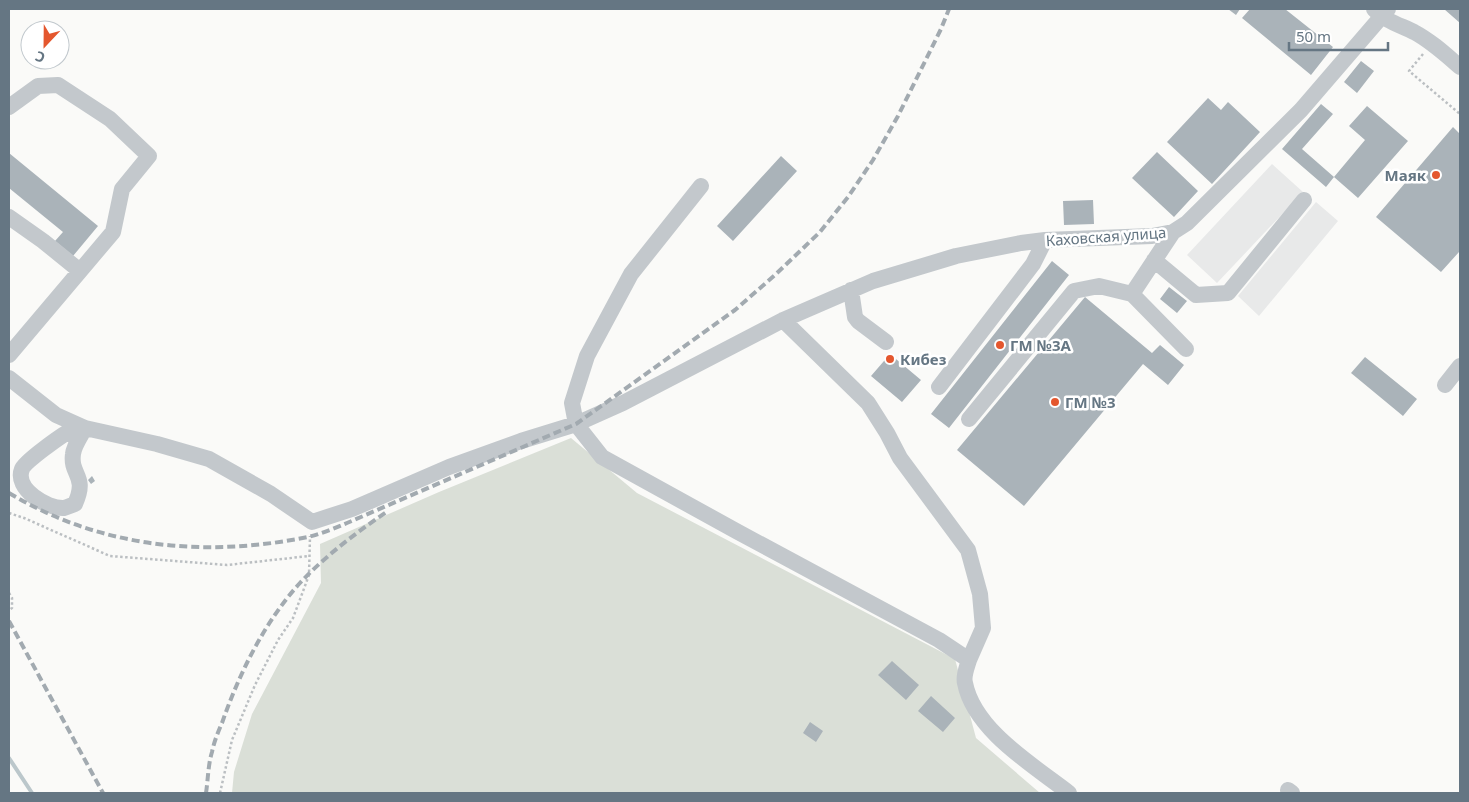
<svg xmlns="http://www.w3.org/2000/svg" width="1469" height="802" font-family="'Noto Sans',sans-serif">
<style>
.built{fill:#e8e9e9}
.green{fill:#dadfd7}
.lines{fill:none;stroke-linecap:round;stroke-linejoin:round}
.stream{stroke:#bbc7cb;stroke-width:4}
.building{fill:#aab3b9}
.path{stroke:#bbbfc2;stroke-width:2.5;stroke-dasharray:2.5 2.5;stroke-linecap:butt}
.minor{stroke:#c3c8cc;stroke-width:16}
.rail{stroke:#a2aab0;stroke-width:4;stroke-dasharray:8 4;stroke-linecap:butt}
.poi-dot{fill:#e4572e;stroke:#fff;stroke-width:2}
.labels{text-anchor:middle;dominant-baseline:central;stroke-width:5;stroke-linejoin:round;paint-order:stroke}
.poi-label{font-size:15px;font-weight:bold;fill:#657683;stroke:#fff;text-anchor:start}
.street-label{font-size:15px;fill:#657683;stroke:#fff}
</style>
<rect width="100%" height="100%" fill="#fafaf8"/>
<path class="built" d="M1272,164L1303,192L1217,283L1187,255Z
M1316,202L1338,221L1259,316L1238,296Z"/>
<path class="green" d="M571,438L637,493L955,659L976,738L1040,793H232L234,772L252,714L321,583L320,544L439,492Z"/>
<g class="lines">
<path class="stream" d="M9,758L32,793"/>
</g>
<path class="building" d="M1228,9H1240L1236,15Z
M1250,9H1285L1333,47L1311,75L1242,18Z
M1444,9H1460V23Z
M1361,61L1374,71L1357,93L1344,82Z
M1208,98L1221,110L1228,102L1260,132L1212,184L1167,142Z
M1321,104L1333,114L1302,149L1334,177L1365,140L1349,126L1367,106L1408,141L1358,198L1334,177L1326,187L1282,149Z
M1453,127L1460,134V254L1459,252L1441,272L1376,217Z
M1157,152L1198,191L1174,217L1132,178Z
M9,153L98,226L73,256L55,241L63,232L9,188Z
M781,156L797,171L733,241L717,226Z
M1093,200L1094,224L1064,225L1063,201Z
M1052,261L1069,275L949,428L931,414Z
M1169,287L1187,301L1177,313L1160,299Z
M1085,297L1152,353L1160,345L1184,365L1168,385L1143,364L1024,506L957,450Z
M890,354L921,380L902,402L871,376Z
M1365,357L1417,399L1403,416L1351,373Z
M92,476L95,481L91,484L88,480Z
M892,661L919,685L906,700L878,675Z
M931,696L955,718L943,732L918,711Z
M810,722L823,731L816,742L803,733Z"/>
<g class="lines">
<path class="path" d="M1423,54L1409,71L1460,114
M9,513L24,518L110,556L227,565L309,556
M9,593L12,598V608L9,610
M220,793L232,740L255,685L278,640L293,618L302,594L309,575L310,536"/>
<path class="minor" d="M1374,9C1385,21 1400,25 1414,32C1431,41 1445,54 1460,67
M9,107L38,86L58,85L110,119L149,156L122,189L113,232L9,355
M701,186L631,274L587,356L572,403L576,424L602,457L738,532L939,640L969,660C967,667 963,676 965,683C974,730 1033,765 1069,793
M9,217L43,241L80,271
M1154,260L1196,295L1228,293L1304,200
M851,290L855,317L858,321L886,342
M1132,294L1186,349
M783,320L868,403L887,433L900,458L968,550L980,594L983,628L969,660
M9,378L56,415L85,428L157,444L209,459L271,494L312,522L352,509L449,467L521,441L576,424L623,403L783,320L873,281L956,256L1021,243L1045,240L1152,236L1173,232L1187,223L1301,110L1388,9
M1445,385L1460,366
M939,387L1033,264L1045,240
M969,419L1074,291L1099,286L1132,294L1173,232
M85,428C81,436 74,445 73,454C70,476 88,475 75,504C72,505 68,507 64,508C47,509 14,489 22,469C24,462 62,435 70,431C74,429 80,429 85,428Z
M1288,790L1292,793"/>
<path class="rail" d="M9,493C101,548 204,558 308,537C321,534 335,528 347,523L576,424L735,310L775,275L820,232L848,197L873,160L898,116L941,29L949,9
M9,621L103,793
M206,793C208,780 208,765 212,752C214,742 218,732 222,723C239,674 264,623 299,584C325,556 357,532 388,511"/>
</g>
<g class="poi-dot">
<circle cx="1436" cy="175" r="5"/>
<circle cx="1000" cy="345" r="5"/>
<circle cx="890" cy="359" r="5"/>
<circle cx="1055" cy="402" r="5"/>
</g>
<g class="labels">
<g class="poi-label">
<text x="1426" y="175" text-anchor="end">Маяк</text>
<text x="1010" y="345">ГМ №3А</text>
<text x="900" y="359">Кибез</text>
<text x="1065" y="402">ГМ №3</text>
</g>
<g class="street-label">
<text transform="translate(1106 236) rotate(-4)">Каховская улица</text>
</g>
</g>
<rect width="1469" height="802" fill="none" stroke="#657683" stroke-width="20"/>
<g transform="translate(45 45) rotate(202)"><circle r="24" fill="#ffffff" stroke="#c1c8cd"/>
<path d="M0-4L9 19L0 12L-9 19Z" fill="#e4572e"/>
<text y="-8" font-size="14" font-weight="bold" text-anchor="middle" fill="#657683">С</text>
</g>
<path d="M1289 42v8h99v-8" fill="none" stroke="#657683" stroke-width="2.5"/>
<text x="1296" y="42" font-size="15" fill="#657683" stroke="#ffffff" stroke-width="4" paint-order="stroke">50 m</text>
</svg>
